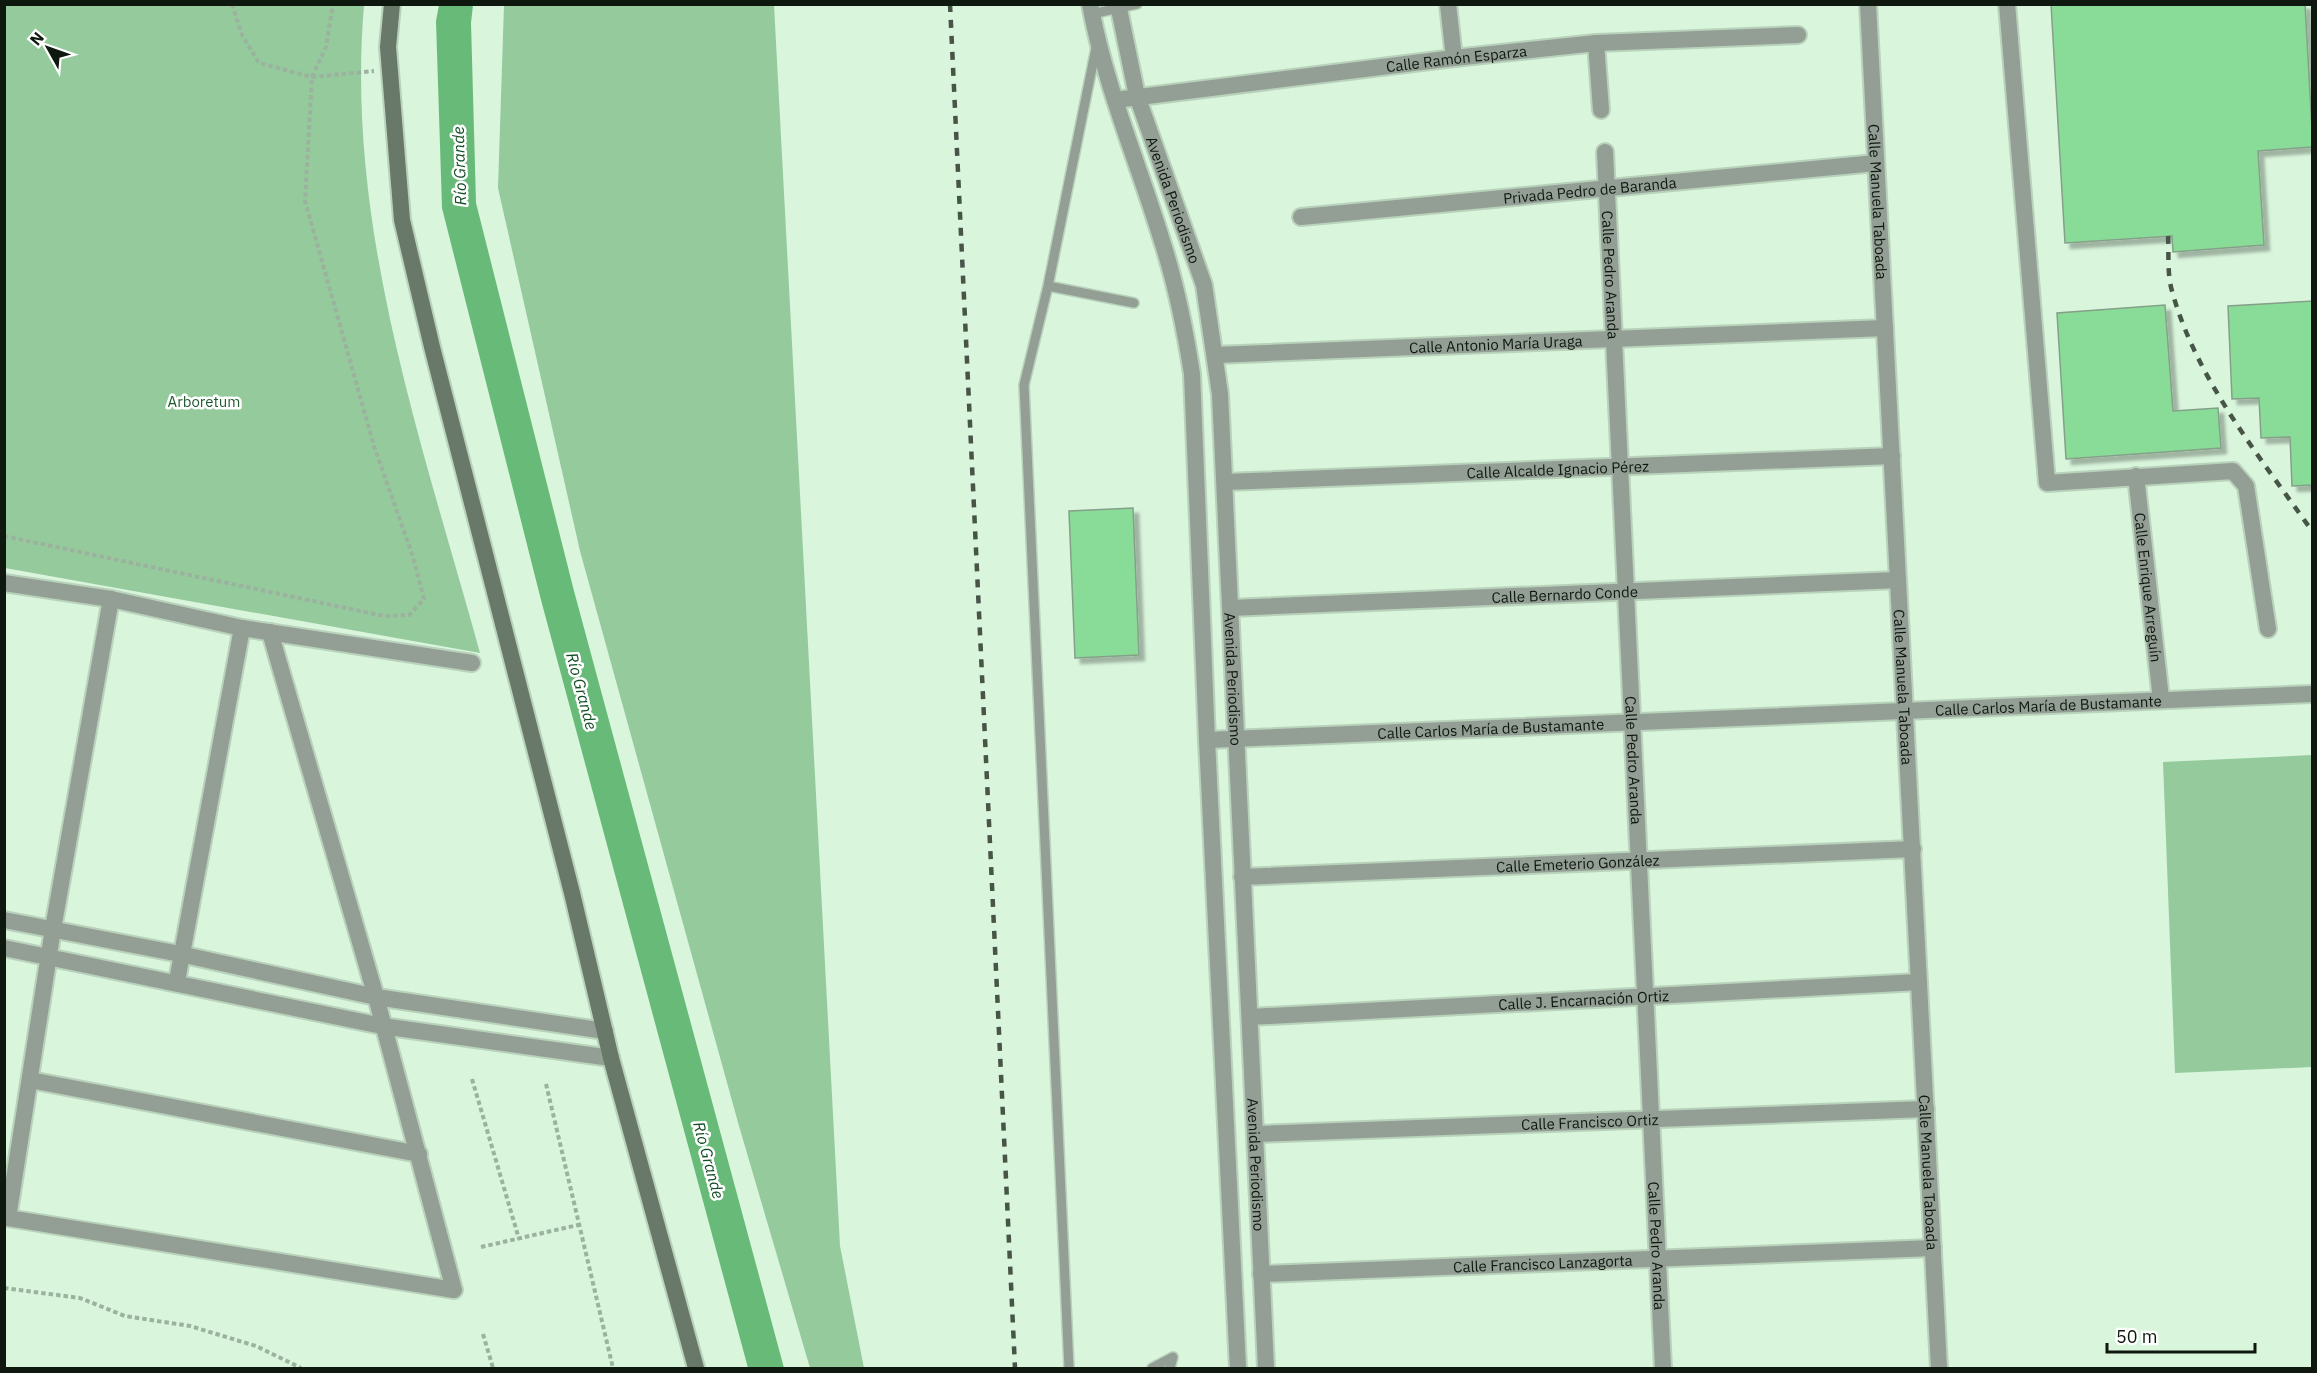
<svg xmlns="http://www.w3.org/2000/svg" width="2317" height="1373" font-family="'IBM Plex Sans',sans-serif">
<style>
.green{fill:#95ca9d}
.water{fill:#68ba78}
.building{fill:#89dc98;stroke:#85a089;stroke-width:1.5;filter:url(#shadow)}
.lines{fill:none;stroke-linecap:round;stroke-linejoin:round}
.service-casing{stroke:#b9d2bb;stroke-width:12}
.minor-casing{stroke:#b9d2bb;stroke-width:20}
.tertiary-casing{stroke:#b9d2bb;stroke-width:20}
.secondary-casing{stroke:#b9d2bb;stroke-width:20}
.path{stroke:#9bb29e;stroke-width:4;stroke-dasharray:4.5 3;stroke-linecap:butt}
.service{stroke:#939e94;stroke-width:9}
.minor{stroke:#939e94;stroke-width:16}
.tertiary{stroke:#939e94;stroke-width:16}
.secondary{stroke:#68796a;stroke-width:16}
.rail{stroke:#465548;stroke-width:4.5;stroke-dasharray:8 8;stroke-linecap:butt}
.labels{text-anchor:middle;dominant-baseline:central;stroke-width:5;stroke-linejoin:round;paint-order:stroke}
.street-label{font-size:15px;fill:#0e180f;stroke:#fff}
.park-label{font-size:15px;fill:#205a2e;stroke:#fff}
.water-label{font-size:16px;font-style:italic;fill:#124e23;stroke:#fff}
</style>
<defs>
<filter id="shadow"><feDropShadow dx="5.5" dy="5.5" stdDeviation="1.5" flood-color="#0004"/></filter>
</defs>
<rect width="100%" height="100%" fill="#d9f5dc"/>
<path class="green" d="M4,5H364C345,227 422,442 480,653L5,568Z
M504,5H774L840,1246L864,1368H810L739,1126L580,551L498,188Z
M2312,755V1067L2175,1073L2163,762Z"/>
<path class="water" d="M439,5H473L471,23L476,203L574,591L784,1368H748L541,600L442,208L436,21Z"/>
<path class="building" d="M2051,4H2305L2313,147L2258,151L2264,245L2173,252L2172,236L2065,243Z
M2313,301V485L2292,486L2290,437L2261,438L2259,398L2232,399L2228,306Z
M2165,305L2173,411L2218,408L2221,448L2066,459L2057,313Z
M1133,508L1139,655L1075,658L1069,511Z"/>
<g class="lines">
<g class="service-casing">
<path id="service" d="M1092,14L1137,4
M1048,286L1134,303
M1069,1368L1024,385L1048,286L1096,48
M1152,1368L1173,1357L1170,1368"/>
</g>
<g class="minor-casing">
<g id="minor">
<path d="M1448,4L1454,58"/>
<path id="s1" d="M1868,4L1939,1368"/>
<path d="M2007,4L2047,483L2233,471L2246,486L2268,629"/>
<path d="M1596,43L1601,110"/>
<path id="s2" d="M1115,100L1454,58L1596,43L1798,35"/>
<path id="s3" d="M1605,152L1663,1368"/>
<path id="s4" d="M1301,217L1876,163"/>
<path id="s5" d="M1216,355L1885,328"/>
<path id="s6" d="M2136,476L2161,699"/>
<path id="s7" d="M1225,482L1892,456"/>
<path d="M4,583L111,599L242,628L472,663"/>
<path d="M111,599L53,929L8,1218L454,1290L376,997L270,632"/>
<path id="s8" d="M1231,608L1898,580"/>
<path id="s9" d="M1207,740L2312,694"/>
<path id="s10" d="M1242,877L1913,849"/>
<path d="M177,981L242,628"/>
<path id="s11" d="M1250,1017L1919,982"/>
<path d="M30,1080L419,1154"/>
<path id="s12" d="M1256,1134L1926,1109"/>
<path id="s13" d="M1261,1274L1933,1248"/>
</g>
</g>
<g class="tertiary-casing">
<g id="tertiary">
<path d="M1090,4C1105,86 1138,162 1162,241C1176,284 1185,329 1192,374L1207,740L1238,1368"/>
<path id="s14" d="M1118,4L1137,96L1204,285L1220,394L1266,1368"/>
<path d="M4,920L180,954L376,997L605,1031"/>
<path d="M4,948L382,1026L611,1058"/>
</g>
</g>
<g class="secondary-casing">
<path id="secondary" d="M392,4L388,47L402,220L432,347L572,893L611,1058L696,1368"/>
</g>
<path class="path" d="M232,4L242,35L259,63L312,77L374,71
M4,536L384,616L409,615L424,599L413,557L374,446L305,201L312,77L326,47L333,4
M472,1079L519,1239
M546,1084L613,1368
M481,1247L578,1225
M4,1288L80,1298L125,1316L190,1326L256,1346L301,1368
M483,1334L493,1368"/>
<use href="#service" class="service"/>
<use href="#minor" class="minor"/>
<use href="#tertiary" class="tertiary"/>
<use href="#secondary" class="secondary"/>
<path class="rail" d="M950,4L1015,1368
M2168,236C2169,253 2167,274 2172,291C2196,379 2260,457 2312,531"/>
</g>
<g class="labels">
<g class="street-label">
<text stroke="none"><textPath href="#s2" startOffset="344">Calle Ramón Esparza</textPath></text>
<text stroke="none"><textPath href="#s4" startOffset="290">Privada Pedro de Baranda</textPath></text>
<text stroke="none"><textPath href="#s14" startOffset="204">Avenida Periodismo</textPath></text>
<text stroke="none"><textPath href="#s1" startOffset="198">Calle Manuela Taboada</textPath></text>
<text stroke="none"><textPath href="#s3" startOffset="123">Calle Pedro Aranda</textPath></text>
<text stroke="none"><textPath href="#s5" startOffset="280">Calle Antonio María Uraga</textPath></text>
<text stroke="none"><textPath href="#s7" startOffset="333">Calle Alcalde Ignacio Pérez</textPath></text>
<text stroke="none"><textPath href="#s6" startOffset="112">Calle Enrique Arreguín</textPath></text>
<text stroke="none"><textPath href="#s8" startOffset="334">Calle Bernardo Conde</textPath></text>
<text stroke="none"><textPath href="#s14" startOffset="690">Avenida Periodismo</textPath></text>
<text stroke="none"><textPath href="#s1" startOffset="684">Calle Manuela Taboada</textPath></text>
<text stroke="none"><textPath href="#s9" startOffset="842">Calle Carlos María de Bustamante</textPath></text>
<text stroke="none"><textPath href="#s9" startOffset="284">Calle Carlos María de Bustamante</textPath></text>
<text stroke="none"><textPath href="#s3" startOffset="609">Calle Pedro Aranda</textPath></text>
<text stroke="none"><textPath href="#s10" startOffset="336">Calle Emeterio González</textPath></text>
<text stroke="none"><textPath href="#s11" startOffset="334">Calle J. Encarnación Ortiz</textPath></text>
<text stroke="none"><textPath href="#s12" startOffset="334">Calle Francisco Ortiz</textPath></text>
<text stroke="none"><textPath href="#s14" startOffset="1176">Avenida Periodismo</textPath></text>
<text stroke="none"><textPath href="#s1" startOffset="1170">Calle Manuela Taboada</textPath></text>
<text stroke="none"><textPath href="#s3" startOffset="1095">Calle Pedro Aranda</textPath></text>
<text stroke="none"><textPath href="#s13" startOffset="282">Calle Francisco Lanzagorta</textPath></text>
</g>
<g class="park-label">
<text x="204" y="401">Arboretum</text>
</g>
<g class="water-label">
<text transform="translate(459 166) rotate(-92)">Río Grande</text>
<text transform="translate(582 691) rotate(75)">Río Grande</text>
<text transform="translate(709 1160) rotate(75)">Río Grande</text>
</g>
</g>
<rect width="2317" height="1373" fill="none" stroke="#0e180f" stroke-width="12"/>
<g transform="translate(48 48) rotate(310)" stroke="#ffffff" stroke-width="4.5" paint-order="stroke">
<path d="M0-4.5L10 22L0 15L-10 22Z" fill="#0e180f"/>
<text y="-9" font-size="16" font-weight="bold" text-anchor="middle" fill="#0e180f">N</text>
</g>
<path d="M2107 1343v9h148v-9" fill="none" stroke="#0e180f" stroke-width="3"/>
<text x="2116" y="1343" font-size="18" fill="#0e180f" stroke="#ffffff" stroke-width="4.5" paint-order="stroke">50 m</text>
</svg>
